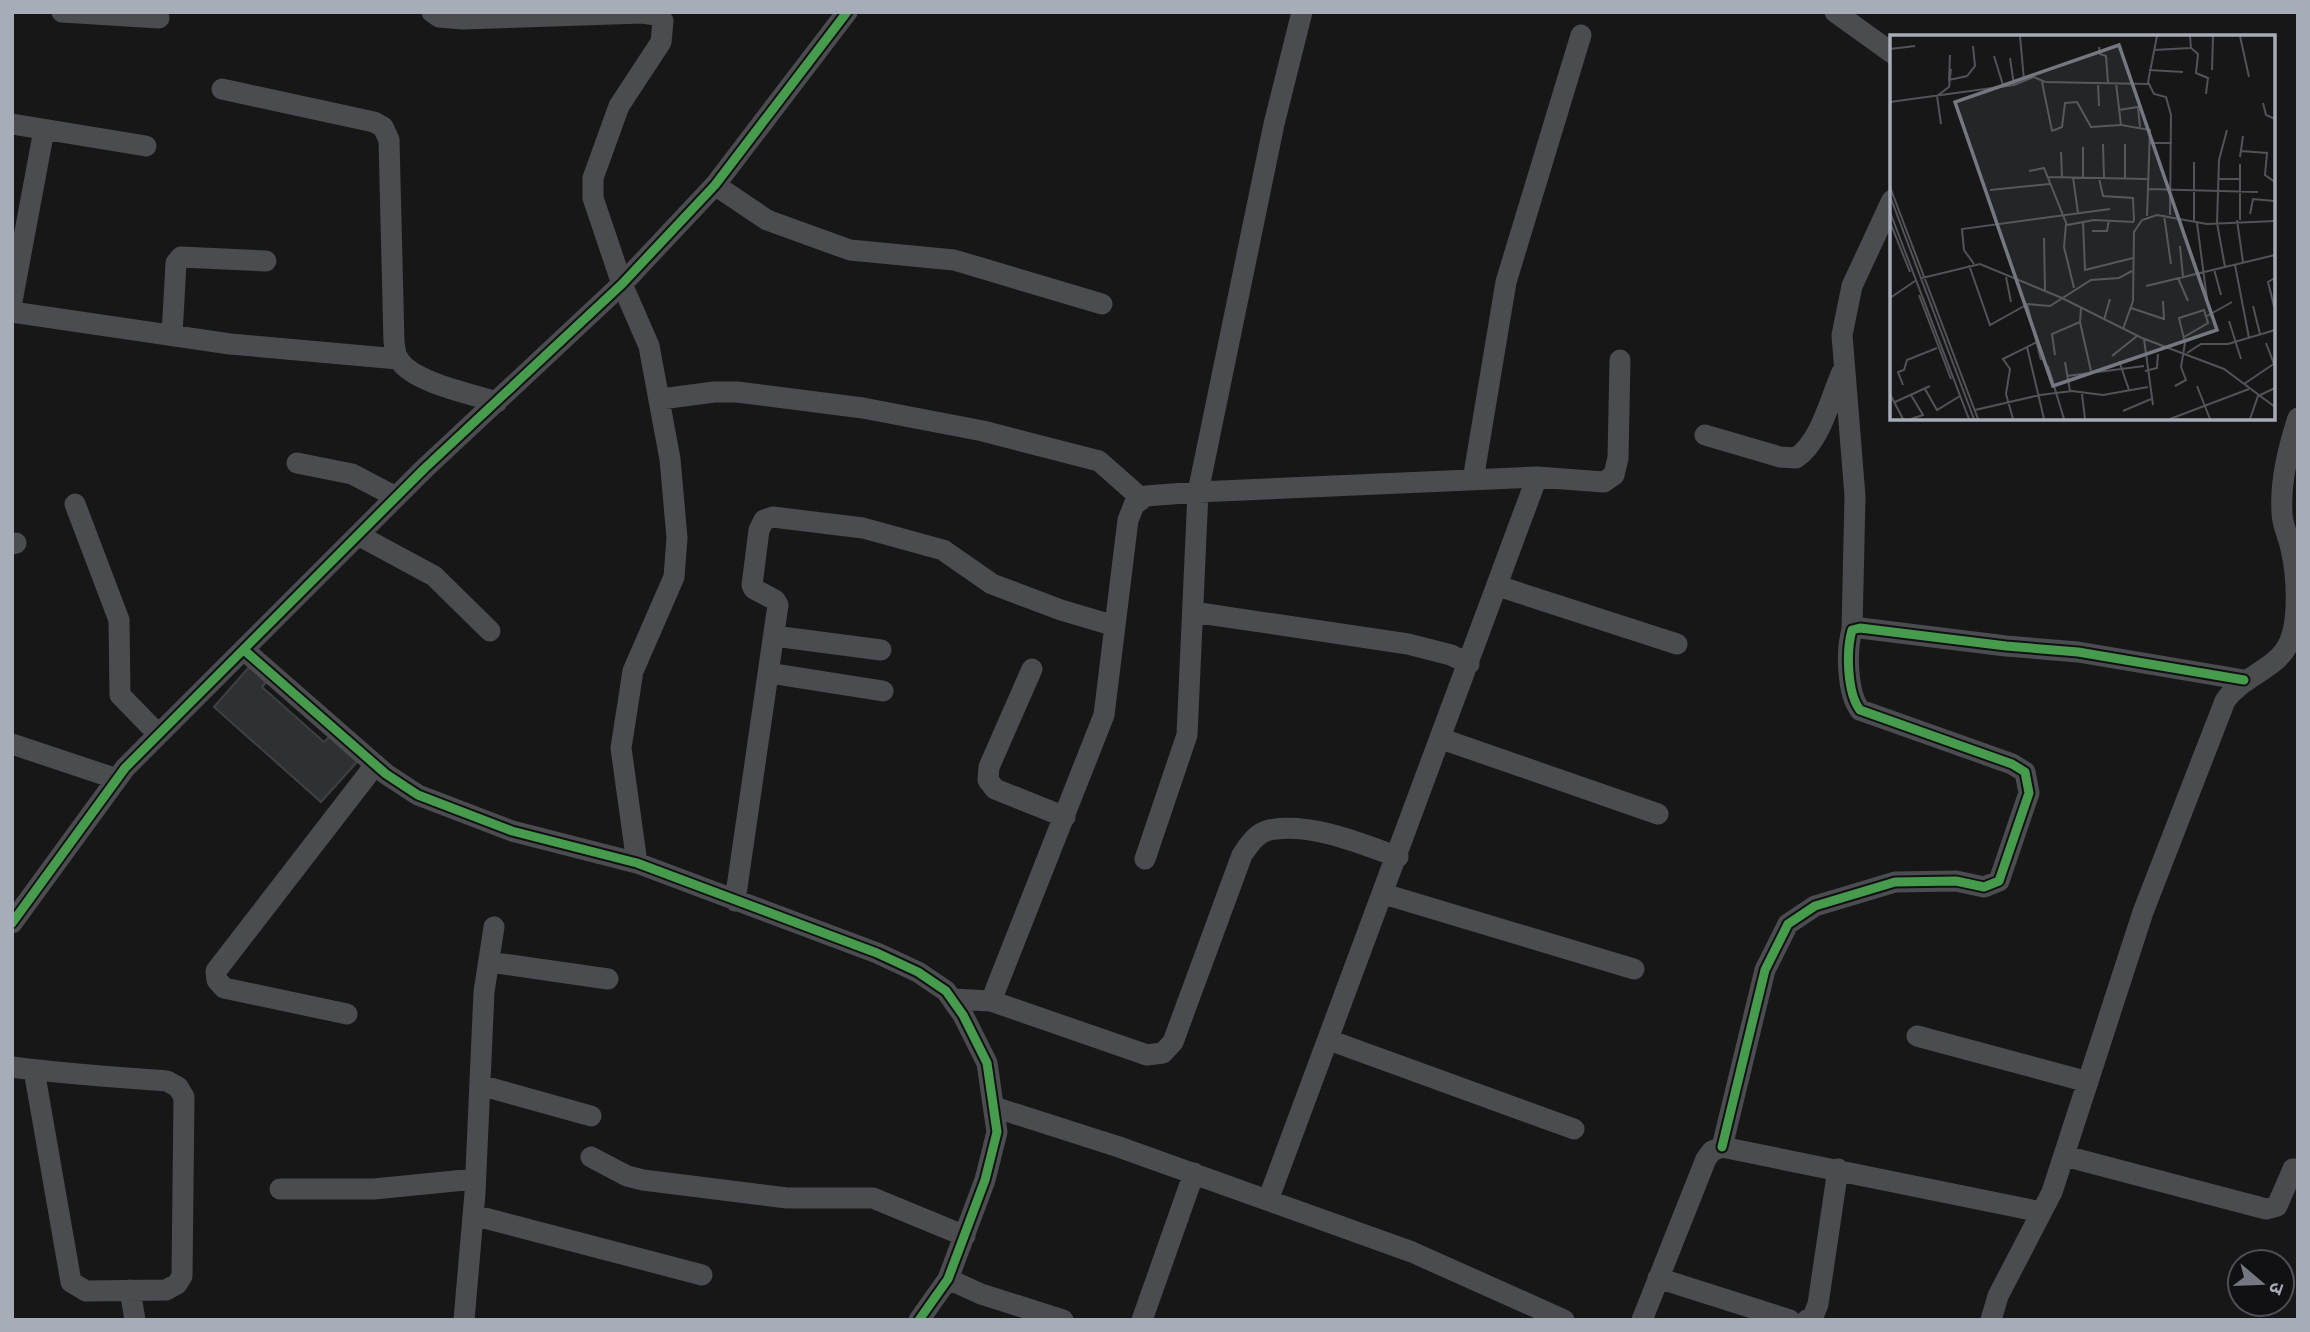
<svg xmlns="http://www.w3.org/2000/svg" width="2310" height="1332" font-family="'Fira Sans','Noto Sans Devanagari',sans-serif">
<style>
.building{fill:#2f3031;stroke:#3f4043;stroke-width:2}
.lines{fill:none;stroke-linecap:round;stroke-linejoin:round}
.minor{stroke:#4a4c50;stroke-width:21}
.cycleway-casing{stroke:#111113;stroke-width:13}
.cycleway{stroke:#469c4c;stroke-width:9}
.inset-road{fill:none;stroke:#515358;stroke-width:2}
.view{fill:#757880;fill-opacity:0.15;stroke:#757880;stroke-width:3.5}
.inset-edge{fill:none;stroke:#a7acb9;stroke-width:3.5}
</style>
<rect width="100%" height="100%" fill="#171717"/>
<path class="building" d="M250,666L267,681L262,687L324,742L329,737L357,762L321,802L214,707Z"/>
<g class="lines">
<path class="minor" d="M62,12L159,18
M432,12L439,17L463,19L642,13L656,15L663,21L661,42L619,106L593,178V198L622,284L649,346L670,459L677,538L674,577L633,671L621,748L637,863
M1835,12L1892,53
M222,89L374,122L383,127L389,140L394,342C395,347 395,354 398,358C410,382 472,394 497,402
M12,124L146,146
M715,185L767,220L850,250L954,260L1102,304
M12,301L44,130
M12,312L230,344L398,359
M172,335L176,263L181,257L266,261
M661,399L714,392H737L863,408L983,431L1099,461L1142,499
M1705,435L1780,457L1796,458C1821,441 1830,399 1842,372
M297,463L352,474L396,497
M1473,480L1506,282L1581,35
M75,504L119,620L120,695L158,734
M358,535L434,576L490,631
M12,544L16,543
M1498,586L1677,644
M1193,612L1408,644L1451,655L1469,664
M1852,630L1855,496L1842,335L1852,286L1892,200
M774,636L881,650
M244,650L386,774L418,795L512,831L637,863L877,953L918,972L946,991L963,1015L987,1063L997,1132L985,1180L948,1279L919,1320
M1032,669L989,767L988,780L995,789L1065,817
M769,673L883,691
M1442,739L1658,814
M12,744L117,779
M1145,859L1187,735L1198,492L1274,124L1302,12
M1384,894L1634,969
M735,901L778,605L775,600L754,589L752,585L759,530L764,520L773,517L863,528L943,550L992,584L1061,610L1115,626
M12,923L125,768L424,469L622,284L715,185L847,12
M489,962L608,979
M952,999L991,1001L1147,1055L1163,1053L1173,1042L1242,855C1249,845 1256,833 1269,830C1310,822 1360,843 1398,857
M991,1001L1104,715L1128,520L1134,505L1146,496L1198,492L1537,477L1604,482L1614,475L1618,458L1620,360
M347,1014L224,988L217,980L216,971L375,765
M1917,1036L2088,1082
M1329,1040L1574,1129
M12,1067C64,1074 115,1077 167,1081L178,1087L184,1097L182,1276L177,1284L166,1290L86,1291L71,1282L34,1070
M480,1085L591,1116
M994,1107L1119,1147L1412,1252L1564,1320
M1722,1147L1765,970L1788,924L1815,906L1895,882L1956,881L1984,887L1999,881L2029,793L2025,772L2012,764L1860,710C1847,693 1846,651 1852,630L1860,628L2006,646L2078,652L2244,680
M2065,1156L2266,1209L2277,1206L2293,1169H2298
M591,1157L627,1176L643,1180L787,1198H873L965,1236
M280,1189H374L475,1179
M1268,1200L1537,477
M473,1215L702,1275
M1658,1278L1790,1320
M948,1279L981,1294L1063,1320
M130,1290L135,1320
M464,1320L475,1193L484,992L494,927
M1142,1320L1194,1173
M1642,1320L1706,1159L1712,1151L1722,1147L2041,1212
M1807,1320L1813,1317L1818,1304L1838,1169
M1991,1320L1998,1296L2052,1192L2143,912L2225,701C2241,677 2275,670 2288,645C2300,622 2297,574 2291,549C2289,537 2282,525 2282,513C2280,481 2288,449 2298,418"/>
<g class="cycleway-casing">
<path id="cycleway" d="M244,650L386,774L418,795L512,831L637,863L877,953L918,972L946,991L963,1015L987,1063L997,1132L985,1180L948,1279L919,1320
M12,923L125,768L424,469L622,284L715,185L847,12
M1722,1147L1765,970L1788,924L1815,906L1895,882L1956,881L1984,887L1999,881L2029,793L2025,772L2012,764L1860,710C1847,693 1846,651 1852,630L1860,628L2006,646L2078,652L2244,680"/>
</g>
<use href="#cycleway" class="cycleway"/>
</g>
<g transform="translate(1890 35)">
<rect width="385" height="385" fill="#171717"/>
<path class="inset-road" d="M130,1L134,45M267,1L258,47L264,59L276,62L281,80L280,180M300,1L301,13L308,19L306,38L318,43L316,59M350,1L359,42M209,12L210,19L216,21L218,48M0,14L25,11M264,15L300,13M60,20L59,45L77,41L85,31L83,11M104,21L113,50M120,23L124,50M259,35L293,37M322,35L323,1M152,47L162,96L172,92L175,68L187,67L201,92L231,90M208,48L209,71M226,48L231,90L260,95L257,181M0,67L124,50L144,42L155,47L258,49M373,68L376,80L385,84M229,75L248,72L250,92M51,89L47,61L59,52L61,34M259,108H282M213,109L214,143M193,112V142M351,116L377,118L375,140L385,147M171,117L172,142M350,122L353,101M139,136L154,133L177,190L204,185L244,187M158,142L257,144M183,142L188,178M209,143L213,161L243,163L244,186M235,143V109M328,144H350M0,152L88,384M257,154L368,157M100,155L160,149M0,161L84,384M0,177L79,384M360,179L363,164L385,166M274,180L281,229M347,185L353,227M350,185V129M0,187L20,237M193,187L195,235L243,223M304,187V127M307,188L317,264M176,189L174,212L184,253M202,196H217L219,185M154,203L155,255M290,211L293,242M84,229L74,215L72,194L220,174M79,230L100,290L136,270M345,230L359,303M335,232L327,188L329,125L337,95M324,234L331,260M116,242L121,267M32,243L90,229L172,263L252,303L334,334L385,372M288,243L298,266M385,243L378,247L385,275M256,251L385,220M29,260L61,344M0,263L25,246M363,271L370,299M241,273L274,284L273,266M317,281L342,267M214,285L220,264M339,286L351,324M190,287L201,336M233,294L243,266L244,197L252,185L267,180L317,189L385,186M254,304L263,370M376,308L384,329M137,312L154,384M297,318L311,309H338L385,295M165,320L162,299L190,287L191,273M222,321L247,301M151,325L137,269L160,271L201,245L229,243L242,236M229,326L239,355M175,327L180,356M158,331L174,384M255,336L267,333L268,319M177,341L254,331M354,349L385,328M13,350L8,337L14,335L17,325L47,313M285,351L296,345L291,332L295,308L289,283L314,275L318,288L294,302M307,351L320,384M35,354L47,375L70,361M0,359L13,384M192,359L195,384M5,367L40,351M85,375L150,360L182,356L213,360L258,352M233,376L261,364M21,384L33,380L21,360M123,384L116,359L120,334L113,324L147,307M280,384L359,354M360,384L368,361L385,353"/>
<path class="view" d="M229,10L327,295L163,351L65,67Z"/>
<rect width="385" height="385" class="inset-edge"/>
</g>
<rect width="2310" height="1332" fill="none" stroke="#a7acb9" stroke-width="28"/>
<g transform="translate(2261 1283) rotate(109)"><circle r="33" fill="#111113" stroke="#4d4f55" stroke-width="2"/>
<path d="M0-5L12 26L0 18L-12 26Z" fill="#757880"/>
<text y="-10" font-size="19" font-weight="bold" text-anchor="middle" fill="#a7acb9">उ</text>
</g>
</svg>
